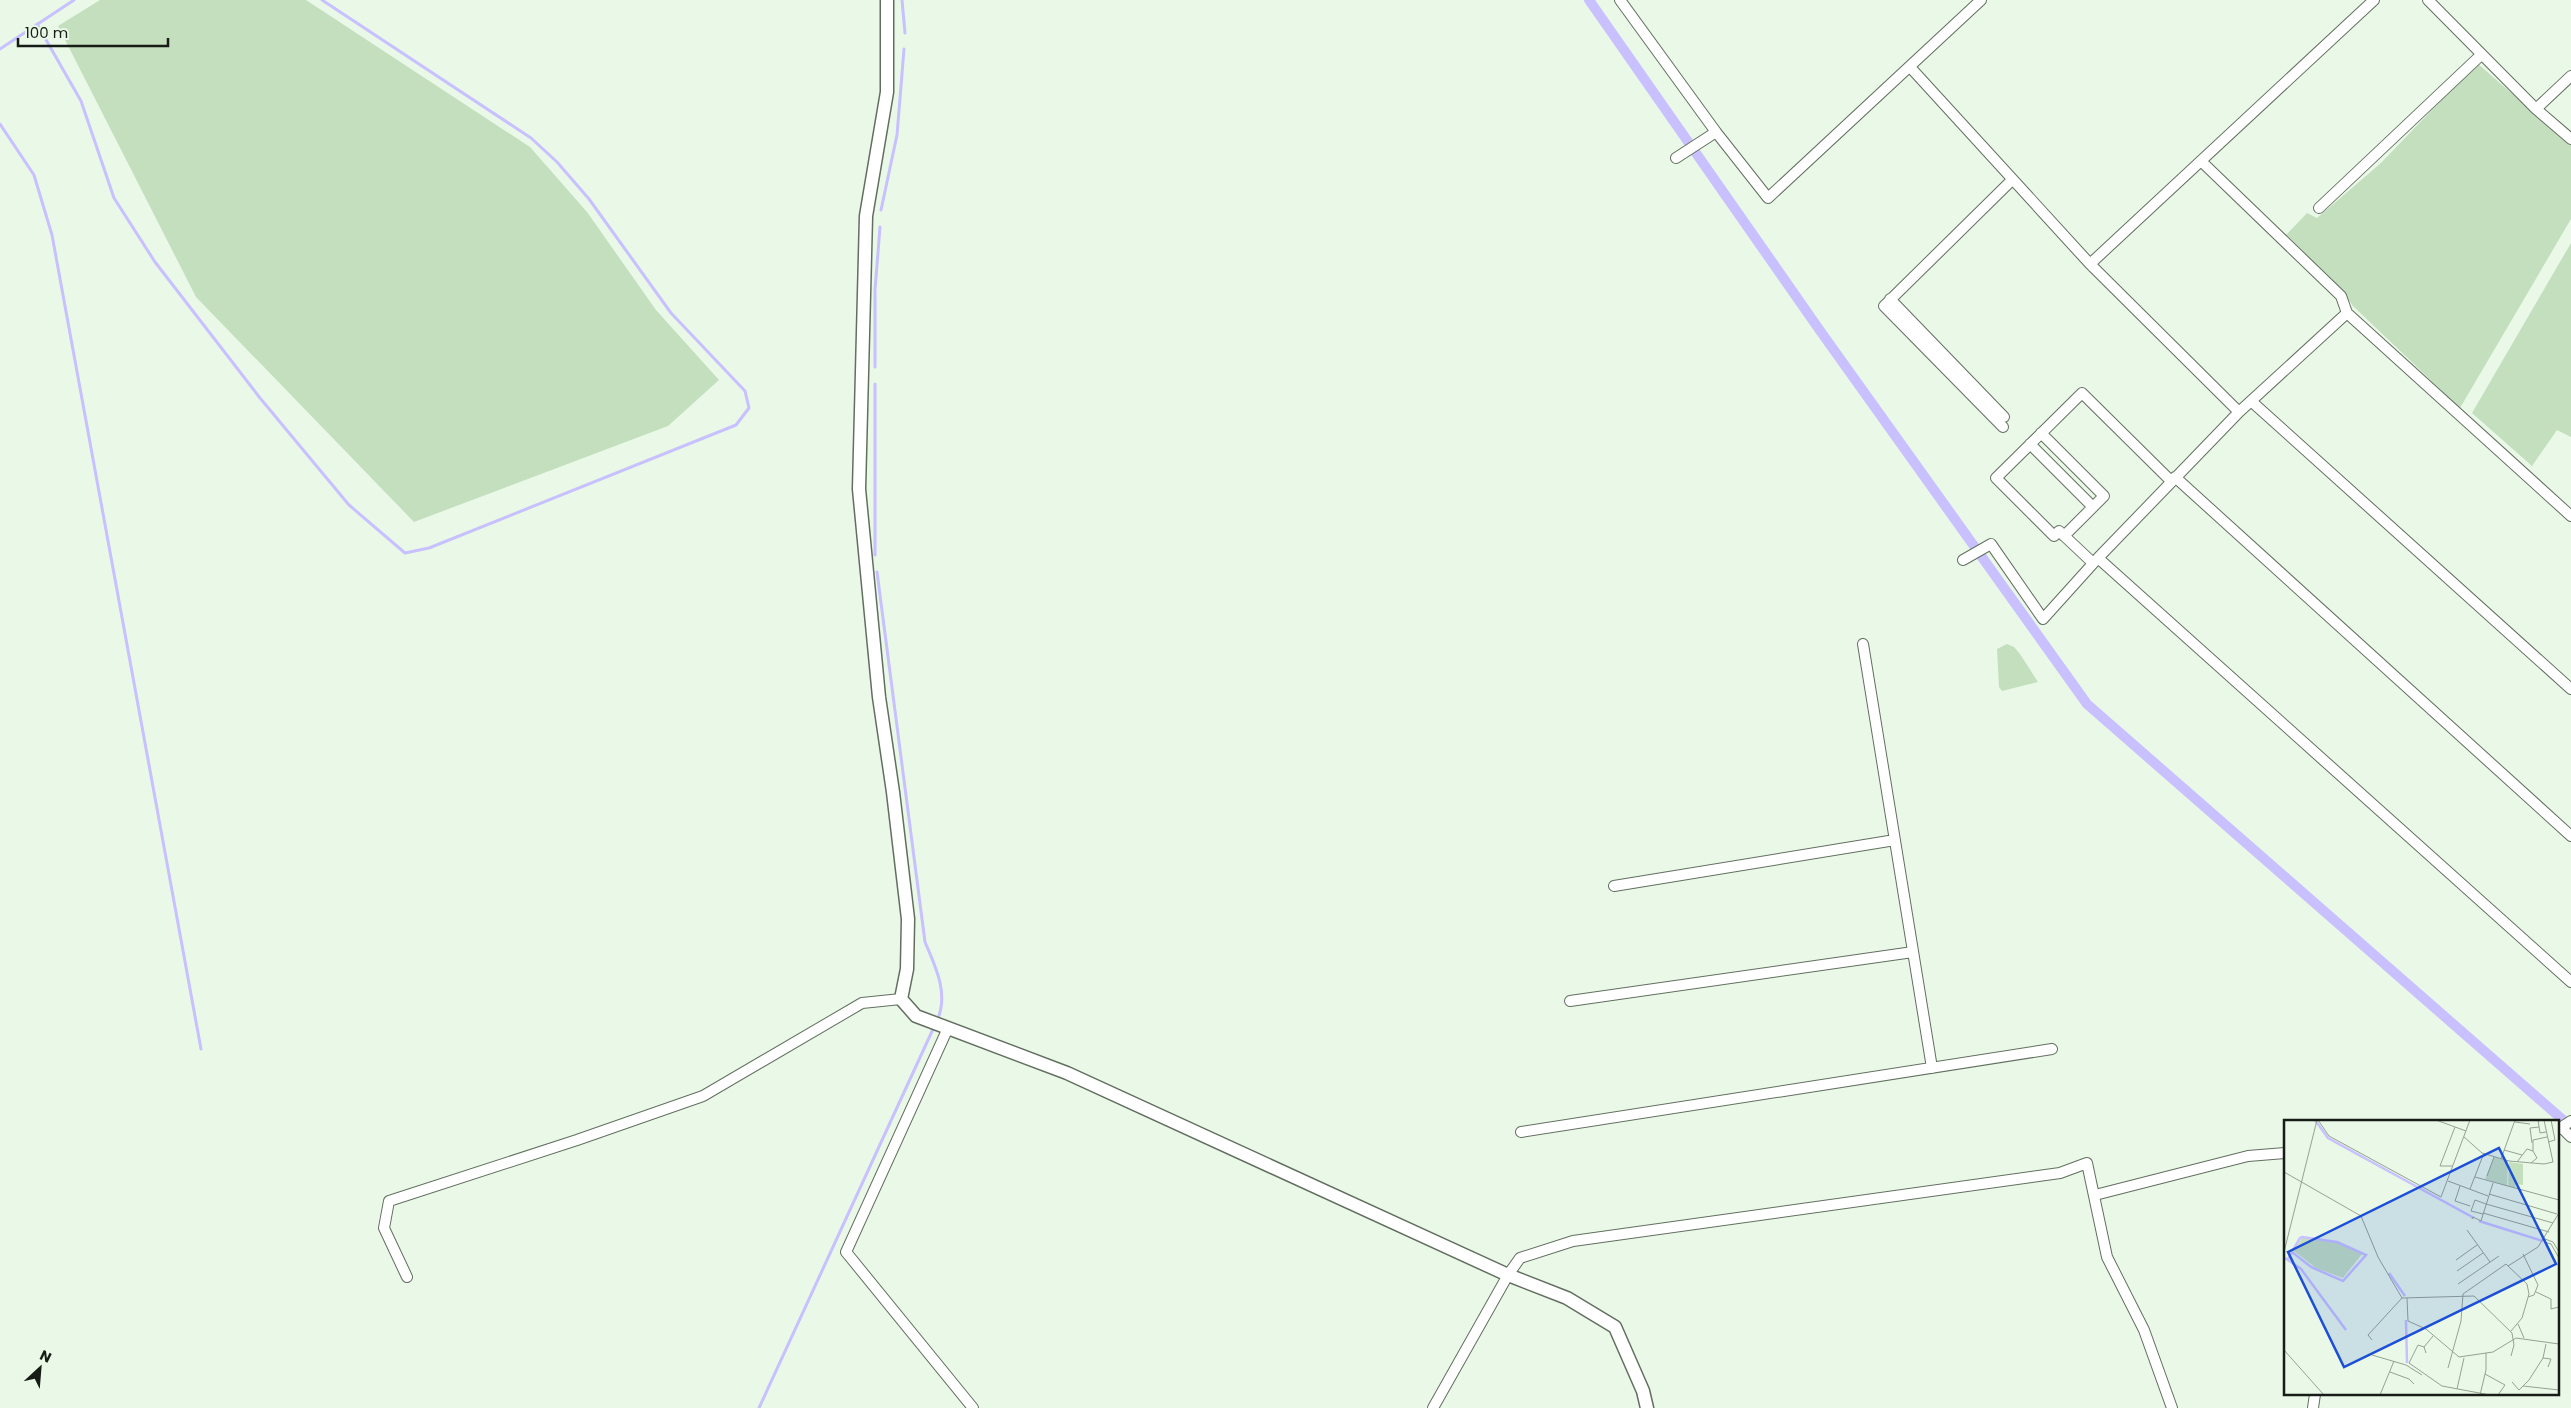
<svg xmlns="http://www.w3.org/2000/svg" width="2571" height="1408" font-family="Poppins,sans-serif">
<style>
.green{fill:#c3dfbe}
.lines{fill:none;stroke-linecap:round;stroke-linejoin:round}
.stream{stroke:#c8c0ff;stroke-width:3}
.canal{stroke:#c8c0ff;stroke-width:10}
.minor-casing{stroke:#626f60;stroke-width:12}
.tertiary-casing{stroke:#626f60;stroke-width:15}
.minor{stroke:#fff;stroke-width:10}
.tertiary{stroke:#fff;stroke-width:12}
.inset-river{fill:none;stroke:#c8c0ff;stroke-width:2.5}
.inset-road{fill:none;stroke:#96a193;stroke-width:1}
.view{fill:#1d4ed8;fill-opacity:0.15;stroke:#1d4ed8;stroke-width:2.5}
.inset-edge{fill:none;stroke:#171d16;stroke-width:2.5}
</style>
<rect width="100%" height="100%" fill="#eaf9e7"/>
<path class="green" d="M100,0H306L530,147L587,212L656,310L719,380L668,426L414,522L196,297L58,26Z
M2477,63L2571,145V219L2460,408L2353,306L2343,292L2285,236L2307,213L2317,218L2381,163Z
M2571,243V437L2557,430L2532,466L2472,413Z
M2007,644L2014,647L2020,654L2038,682L2002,691L1999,687L1997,649Z"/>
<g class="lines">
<path class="stream" d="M902,0L905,33
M37,24L81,101L114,198L155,262L260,398L349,505L405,553L429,548L736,425L749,408L745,391L671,313L589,199L557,162L531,138L322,0
M0,49L74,0
M0,124L34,175L52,235L201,1049
M881,210L897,135L904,49
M875,367V290L880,227
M875,384V555
M877,572L925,942C936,968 949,994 937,1021
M759,1408L934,1027"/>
<path class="canal" d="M1589,0L1821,332L2087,704L2571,1127"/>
<g class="minor-casing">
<path id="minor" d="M1620,0L1716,132L1768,198L1981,0
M2428,0L2536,109L2571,139
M1910,67L2090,264L2239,412
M2536,109L2571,76
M1676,158L1716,132
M2202,162L2341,296L2347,313L2571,516
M2319,208L2481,55
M2090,264L2374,0
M1890,299L2004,417
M2251,401L2571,689
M2003,427L1884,306L2012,180
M2041,433L2104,496L2064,536
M2030,444L2093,507
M2175,477L2571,836
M2098,558L2571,982
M1963,560L1991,544L2043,619L2098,558L2239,412L2347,313
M2093,563L2059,531L2054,536L1996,478L2082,393L2171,481
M1863,644L1932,1068
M1614,886L1895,840
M1570,1001L1913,952
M948,1028L846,1252L973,1408
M2561,1127L2571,1137
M2557,1130L2571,1121
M1521,1132L2052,1049
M2095,1195L2248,1156L2285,1153
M407,1277L384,1228L389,1201L577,1140L703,1096L862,1003L901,999
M1433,1408L1508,1275L1520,1258L1573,1241L2060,1173L2087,1163L2107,1257L2144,1330L2172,1408
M2313,1408L2315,1394"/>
</g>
<g class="tertiary-casing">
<path id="tertiary" d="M887,0V92L866,216L859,489L879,697L893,792L908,919L907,969L901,999L916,1016L1067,1073L1508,1275L1567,1298L1615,1327L1643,1391L1647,1408"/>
</g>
<use href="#minor" class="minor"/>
<use href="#tertiary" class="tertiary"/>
</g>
<g transform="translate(2284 1120)">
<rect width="275" height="275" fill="#eaf9e7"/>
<path d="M210,37L224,41L223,66L201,59ZM225,42L239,44V65L232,64L231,68L224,66ZM18,118L53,122L78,134L59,158L32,148L10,131Z" fill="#c3dfbe"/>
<path class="inset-river" d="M31,0L44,18L190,98M195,101L259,121M1,138L17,149L62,210M4,139L8,132L9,130L16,118L18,117L53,122L82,135L59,161L27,147L8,132M105,153L121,176M122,200L123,243"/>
<path class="inset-road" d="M34,0L45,16L157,77L186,0M152,0L182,11M254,0L256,13L262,12M231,2L246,4M180,17L198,33L225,41L260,44L269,42L260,0M264,22L271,20L267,0M248,23L246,8L255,7M220,30L238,35M217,39L231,0M233,42L243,29L249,31M247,43L253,38L249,31V20L263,17M169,46H156L171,7M0,52L77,96L94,137L118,178M203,56L210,37M191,57L275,80M164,61L204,76M176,66L171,81L186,86M186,69L200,33M205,74L273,94M202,84L269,103M199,93L265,112M199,94L187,91L191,80L202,84M188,99L189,97L197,101L209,63M183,110L206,142M261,119L269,122L275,132M260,122L267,124L275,138M0,132L33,0M239,134L254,165L250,175L244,177M172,140L193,125M224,146L243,164L245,174L238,198L227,211M173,151L199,133M174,164L215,136M252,172L267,179V189L275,187M118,178L190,176L228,213L230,225L227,236M123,178L124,201L142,209L175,237L209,232L232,218L275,224M234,204L240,218M88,220L84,215L118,178M140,227L134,225L125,243L158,266L206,275M0,230L40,275M142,233L140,227L149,216M88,235L122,245L138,255M259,238L267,239L264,247M164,248L177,201L179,174L222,144L224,146L254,127L275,93M106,252L125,259L130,264M201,254L221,265L214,275M228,262L235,270L245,260L259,238L262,224M239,266L275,270M173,269L180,238M96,275L110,241M196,275L202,250V233"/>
<path class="view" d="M215,28L272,144L60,247L4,132Z"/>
<rect width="275" height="275" class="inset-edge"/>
</g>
<g transform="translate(40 1368) rotate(26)" stroke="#eaf9e7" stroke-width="4" paint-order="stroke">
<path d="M0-4L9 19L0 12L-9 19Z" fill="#171d16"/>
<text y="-8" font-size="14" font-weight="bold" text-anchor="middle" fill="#171d16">N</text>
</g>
<path d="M18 38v8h150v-8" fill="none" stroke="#171d16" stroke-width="2.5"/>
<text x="25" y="38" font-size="15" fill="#171d16" stroke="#eaf9e7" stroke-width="4" paint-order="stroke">100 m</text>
</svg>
